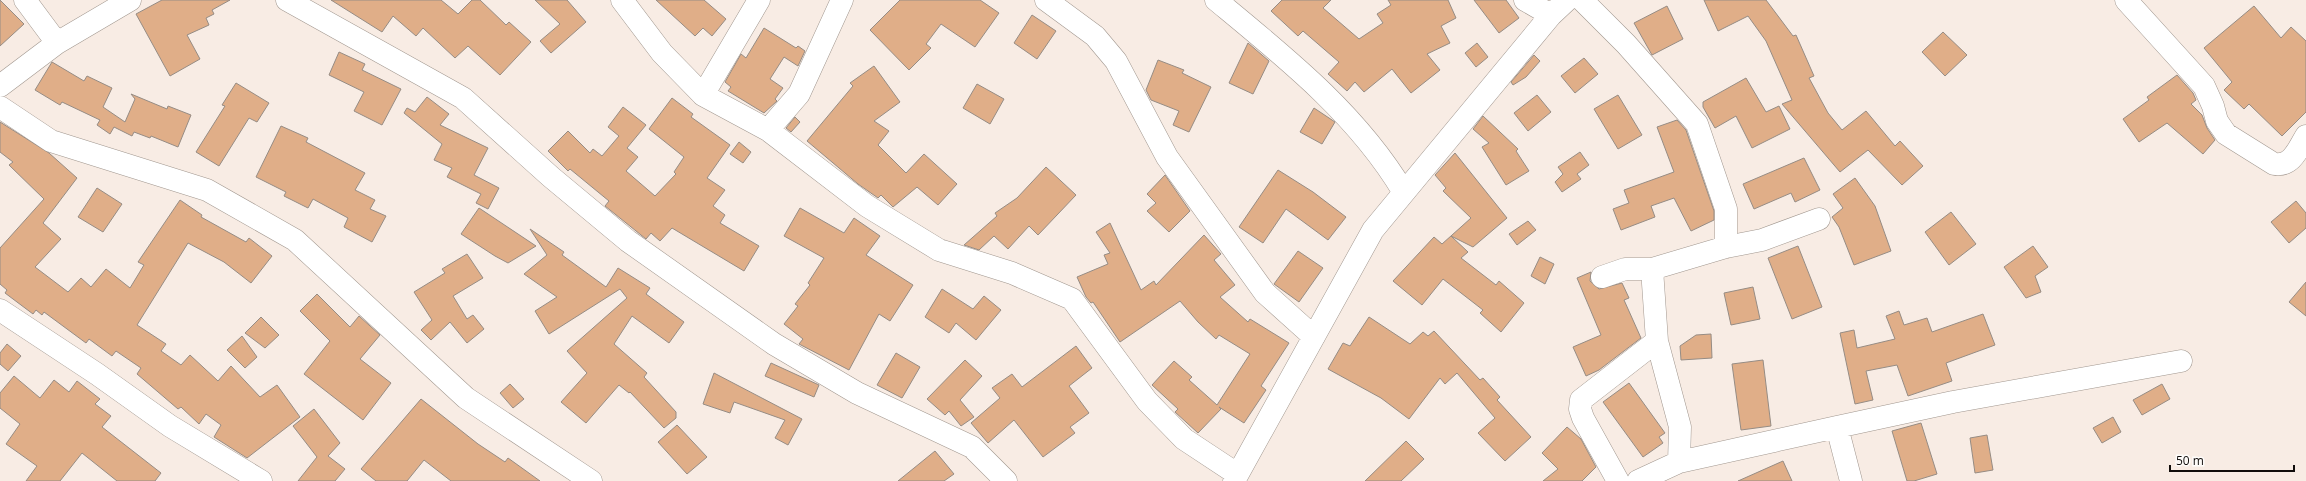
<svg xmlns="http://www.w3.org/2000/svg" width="2306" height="481" font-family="'Open Sans',sans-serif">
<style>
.building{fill:#e0ae88;stroke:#968c84}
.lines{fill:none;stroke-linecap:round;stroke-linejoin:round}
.minor-casing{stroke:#a1978f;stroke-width:23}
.minor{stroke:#fff;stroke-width:22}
</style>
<rect width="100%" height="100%" fill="#f8ece4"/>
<path class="building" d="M0,0L24,24L0,46Z
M162,0H230L212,10L214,14L206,18L209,25L187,35L200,59L170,76L136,14Z
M331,0H441L458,14L472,0H480L506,25L509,22L531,42L500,75L468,46L455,58L423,28L416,36L393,16L382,32Z
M535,0H567L586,22L551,53L540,41L560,24Z
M656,0H704L726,19L712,36L703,28L695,36Z
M900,0H980L999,13L975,47L941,24L926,44L931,48L909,70L870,30Z
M1282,0H1331L1323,8L1359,39L1383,23L1377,14L1391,5L1388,0H1448L1456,18L1441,26L1450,43L1427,54L1440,70L1411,93L1392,69L1364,92L1355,82L1347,91L1328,74L1339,62L1303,31L1298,36L1271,11Z
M1474,0H1506L1519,18L1499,33Z
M1704,0H1766L1793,36L1796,35L1814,76L1809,78L1828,113L1842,130L1866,111L1895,146L1900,141L1923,166L1902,185L1868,150L1840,172L1782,104L1792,100L1766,41L1748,16L1718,31Z
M1667,6L1683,39L1652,55L1634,23Z
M2254,6L2281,38L2291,27L2306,41V112L2282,136L2249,104L2244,109L2224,90L2232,82L2204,48Z
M1032,15L1056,31L1037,59L1014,43Z
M764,28L796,48L798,46L805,51L798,66L784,57L770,79L783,88L775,99L777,101L764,113L728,91L731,87L725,82L741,54L746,58Z
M1943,32L1967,55L1945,76L1922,52Z
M1248,43L1269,61L1253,94L1229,83Z
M1477,43L1488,57L1476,67L1465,53Z
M339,52L365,64L362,70L401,89L382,125L354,111L364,92L329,75Z
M1534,55L1540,61L1526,77L1513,85L1511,82Z
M1584,58L1598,74L1575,93L1561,76Z
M1158,60L1184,70L1182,73L1211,87L1189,132L1173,125L1179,111L1151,100L1146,90Z
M52,62L84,81L87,76L112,88L103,107L125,122L135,99L131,94L167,109L168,106L191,115L178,147L151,136L150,138L134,132L132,136L114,127L110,134L97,125L100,120L62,102L60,105L35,90Z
M874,66L900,102L874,121L889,131L878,145L906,173L924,154L957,184L938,205L917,187L893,207L881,195L878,198L858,184L807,141L853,86L850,83Z
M2177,75L2193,93L2196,100L2191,104L2202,115L2207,128L2215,140L2203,154L2167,123L2139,142L2123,119L2149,100L2147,97Z
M1746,78L1766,112L1779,106L1790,129L1752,148L1736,116L1715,128L1703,107V102Z
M236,83L269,103L257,122L249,118L219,166L196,152L225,106L222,105Z
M977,84L1004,99L990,124L963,108Z
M1537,95L1551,112L1528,131L1514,113Z
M1618,95L1642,135L1618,149L1594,109Z
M427,97L449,114L440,125L488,148L474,175L499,188L488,209L476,203L481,194L447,177L452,168L434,160L442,144L404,113L407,108L415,112Z
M672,98L693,114L691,117L730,145L707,178L725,190L713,206L725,215L720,223L759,246L744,271L672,228L660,241L651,233L646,239L605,206L609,201L570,169L568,171L548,151L568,131L590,153L593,149L602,156L619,136L608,127L623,107L646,125L627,148L638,157L626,171L655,196L676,174L674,172L684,157L649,129Z
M1314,108L1335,122L1322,144L1300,132Z
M1483,116L1518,149L1516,151L1529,171L1506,185L1482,147L1489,143L1473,129Z
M795,117L800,122L791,132L786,128Z
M1677,120L1686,130L1714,211V220L1691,231L1674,198L1651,206L1655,217L1621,230L1613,209L1629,203L1624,190L1674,172L1657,127Z
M0,122L49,153L77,178L43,223L61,239L35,267L68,292L81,278L91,287L106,269L130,288L144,265L138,262L180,200L202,215L201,217L246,242L249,238L272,256L251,283L224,262L188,243L137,325L166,344L161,351L181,365L190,355L218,381L231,366L260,397L277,385L300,417L247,458L214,437L221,425L206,414L199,424L181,407L178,409L137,374L141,368L116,351L112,356L89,339L86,343L44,312L42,315L36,310L33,314L5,293L7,290L0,284V248L44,199L9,165L13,162L0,152Z
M281,126L308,138L306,142L365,173L355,190L375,200L370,209L386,216L372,242L344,227L348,218L313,199L308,208L284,196L286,192L256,177Z
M739,142L751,152L743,163L730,154Z
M1580,152L1589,165L1577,174L1581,179L1562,192L1555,182L1563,174L1558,167Z
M1455,153L1507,218L1473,247L1451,236L1468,252L1461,258L1496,285L1499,281L1524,303L1501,332L1480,313L1483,310L1443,279L1422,305L1393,281L1434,237L1442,244L1471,218L1443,191L1446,188L1435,175Z
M1804,158L1820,190L1795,202L1791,193L1754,209L1743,184Z
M1046,167L1076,195L1038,235L1029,226L1008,249L994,236L979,250L964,245L997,216L995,213L1017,198Z
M1278,170L1313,192L1346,217L1328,240L1286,209L1263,243L1239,227Z
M1165,175L1190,211L1169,232L1147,211L1156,203L1147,194Z
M1855,178L1875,206L1891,251L1854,265L1839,227L1832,217L1843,208L1833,194Z
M97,188L122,204L103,232L78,217Z
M2296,201L2306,213V228L2289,243L2271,222Z
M479,208L536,246L508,263L495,256L461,234Z
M800,208L844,233L854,218L880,236L866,255L913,285L890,321L879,314L849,370L799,344L803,339L784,324L798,306L795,304L810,285L808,283L824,258L784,236Z
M1951,212L1976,244L1949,265L1925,232Z
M1528,221L1536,230L1517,245L1509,234Z
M1110,223L1141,290L1154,281L1156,285L1204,235L1221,254L1214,260L1235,285L1220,297L1248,322L1250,319L1289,343L1261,386L1266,390L1244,423L1219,407L1221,409L1198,433L1175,412L1178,409L1152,385L1174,361L1192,377L1189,380L1217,405L1250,354L1219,335L1216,339L1198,322L1180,301L1120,342L1093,302L1091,303L1086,297L1077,277L1108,264L1104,255L1110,253L1096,232Z
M530,229L564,252L562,255L606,287L618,268L650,288L646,294L684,322L669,343L632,316L614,344L647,373L644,377L676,412V418L664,428L630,392L629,393L619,385L586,423L561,402L587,373L567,351L627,298L620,289L549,334L535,311L557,297L524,274L547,255Z
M1798,246L1822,307L1792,319L1768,258Z
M2033,246L2048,267L2035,276L2041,292L2026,298L2004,267Z
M1298,251L1323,268L1299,302L1274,284Z
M467,254L483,278L453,296L467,319L473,315L484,329L467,343L450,322L431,340L421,330L432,320L414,292L445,273L442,269Z
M1540,257L1554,264L1545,284L1531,276Z
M1591,272L1590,281L1599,289L1622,283L1629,298L1624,300L1641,338L1599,370L1586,376L1573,347L1601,335L1577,278Z
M2306,282V316L2289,302Z
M1753,287L1760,319L1731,325L1724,293Z
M942,289L973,309L984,296L1001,310L976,340L956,323L949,333L925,317Z
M317,294L350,327L359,316L380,335L360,359L391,383L363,420L304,374L330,341L300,311Z
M1899,311L1904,325L1927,318L1932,332L1983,314L1995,345L1946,363L1952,381L1908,396L1897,365L1866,371L1873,400L1855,404L1840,333L1854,330L1857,348L1895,339L1886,316Z
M261,317L279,335L265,348L245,333Z
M1369,317L1410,344L1423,332L1428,336L1434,331L1480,380L1483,378L1500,397L1497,400L1531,437L1505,461L1478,433L1495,418L1457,373L1445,384L1440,378L1409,419L1381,398L1328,369L1343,343L1350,346Z
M1711,334L1712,358L1681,360L1680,346L1696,335Z
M242,336L257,357L245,368L227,350Z
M7,344L21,356L8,371L0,364V353Z
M1076,346L1092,368L1069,386L1089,413L1070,427L1075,433L1043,457L1014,420L988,443L971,423L1000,398L992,388L1012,374L1022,387Z
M896,353L920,367L902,398L877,385Z
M965,360L982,376L960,400L974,417L961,426L949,411L945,415L927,399Z
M1763,360L1771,426L1741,430L1732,364Z
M771,363L819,385L814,397L765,376Z
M714,373L802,419L788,445L775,438L785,420L734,402L730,413L703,404Z
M14,376L40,398L54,380L69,392L77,381L100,399L95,404L111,416L102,427L161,473L155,481H117L82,453L60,481H26L37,466L6,444L20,424L0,408V393Z
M1629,383L1665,433L1659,437L1663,443L1643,457L1603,402Z
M510,384L524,399L513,408L500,393Z
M2162,384L2170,399L2142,415L2133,400Z
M421,399L478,444L505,462L508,458L540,481H451L424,460L407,481H376L361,469Z
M314,409L340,443L328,456L345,469L335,481H298L317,457L293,426Z
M2113,417L2121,432L2102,443L2093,428Z
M1921,423L1937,474L1914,481H1907L1892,431Z
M677,425L707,457L687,474L658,442Z
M1567,427L1581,439L1596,467L1582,481H1543L1558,469L1542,453Z
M1987,435L1993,470L1975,473L1970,438Z
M1406,441L1424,459L1401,481H1365Z
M935,451L954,474L944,481H898Z
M1783,461L1792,481H1738Z"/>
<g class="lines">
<g class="minor-casing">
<path id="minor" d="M25,0L57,43
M287,0L463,98L551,177L628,241L774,344L857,393L972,447L1006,481
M622,0L662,53L703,95L768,130L867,206L939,250L1012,273L1072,299L1147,401L1184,439L1237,474
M1046,0L1095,36L1116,61L1167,157L1265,293L1314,337
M1216,0C1285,57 1357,114 1403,191
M1525,0L1551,15
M1582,0L1626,44L1697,124L1726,209V247
M2126,0L2204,86L2213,106L2217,121L2226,134L2274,164C2292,167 2298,149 2306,136
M0,86L57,43L130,0
M703,95L759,0
M0,107L51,141L207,190L295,240L466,398L591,481
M768,130L799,94L842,0
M1652,269L1657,341L1680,427L1679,462
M1602,277L1625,269H1652L1726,247L1762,240L1819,219
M0,310L97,374L170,426L261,481
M1837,427L1851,481
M1234,481L1373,230L1551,15L1567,0
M1618,481L1583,418L1580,409L1581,400L1657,341
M1638,481L1679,462L1837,427L1953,402L2181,361"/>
</g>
<use href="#minor" class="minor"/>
</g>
<path d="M2170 465v6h124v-6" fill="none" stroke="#110d0b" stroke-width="2"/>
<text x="2176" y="465" font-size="12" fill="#110d0b" stroke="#fefcfa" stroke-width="3" paint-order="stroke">50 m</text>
</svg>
